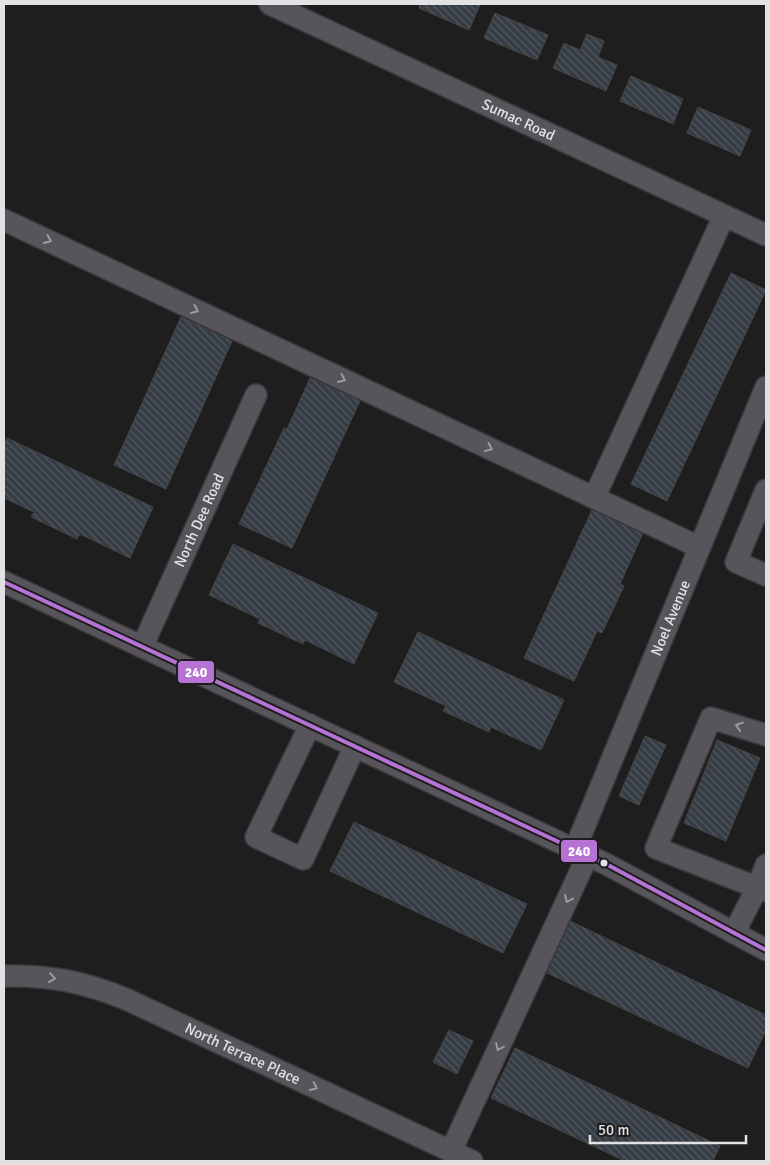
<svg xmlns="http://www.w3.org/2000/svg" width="770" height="1165" font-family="Signika,sans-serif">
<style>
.building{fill:url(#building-back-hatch);stroke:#454546}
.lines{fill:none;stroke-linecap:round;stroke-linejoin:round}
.minor-casing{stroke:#39393b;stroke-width:24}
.minor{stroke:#58545b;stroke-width:21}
.bus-1-casing{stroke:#1d1d20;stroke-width:8}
.bus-1{stroke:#b673d3;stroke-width:4}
.oneway{stroke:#9d9ba0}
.bus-dot{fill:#e2e2e4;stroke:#1d1d20;stroke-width:2}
.labels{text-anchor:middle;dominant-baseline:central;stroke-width:4;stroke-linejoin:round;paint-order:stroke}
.street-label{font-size:15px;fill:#e2e2e4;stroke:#1d1d20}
.line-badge{stroke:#1d1d20;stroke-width:2}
.badge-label{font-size:14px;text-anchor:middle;font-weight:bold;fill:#fff}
</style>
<defs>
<pattern id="building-back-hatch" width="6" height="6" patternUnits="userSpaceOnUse" patternTransform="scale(1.25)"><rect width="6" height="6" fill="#353c44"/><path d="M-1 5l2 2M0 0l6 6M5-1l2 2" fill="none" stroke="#52585f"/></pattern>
</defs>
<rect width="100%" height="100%" fill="#1e1e1f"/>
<path class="building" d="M420,4H477L480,5L469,30L419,8Z
M495,13L548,35L537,60L484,38Z
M587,34L604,41L598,57L617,65L606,91L553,68L564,43L580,50Z
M631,76L683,99L673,124L620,101Z
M698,107L751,130L740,156L687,133Z
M731,273L766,290L667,501L631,484Z
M181,317L232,341L166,489L114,465Z
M310,378L360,401L292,548L239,524L284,428L287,429Z
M7,438L153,507L130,558L80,534L77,539L31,517L34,512L4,498V445Z
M592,510L643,533L620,584L624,586L602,633L597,631L574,681L524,658Z
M233,544L378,613L354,664L305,640L303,644L258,623L260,619L209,595Z
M418,632L564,700L541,750L491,727L489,732L443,711L446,706L394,682Z
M645,736L666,745L639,805L619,796Z
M717,740L760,758L726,841L684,823Z
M354,822L527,904L503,953L330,871Z
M568,920L766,1015V1030L748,1068L543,971Z
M449,1030L473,1041L457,1074L433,1062Z
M515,1048L720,1146L713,1161H625L491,1098Z"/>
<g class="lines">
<g class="minor-casing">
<g id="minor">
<path id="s1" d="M270,4L766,235"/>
<path d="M4,220L699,547"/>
<path d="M766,490L736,562L766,575"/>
<path d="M594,498L724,216"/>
<path d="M4,582L608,865L766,950"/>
<path id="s2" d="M142,647L256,395"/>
<path d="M310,725L256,837L303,859L355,746"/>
<path d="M766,735L711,718L656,848L766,891"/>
<path id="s3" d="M575,849L766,387"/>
<path d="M734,933L757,888L766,865"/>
<path id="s4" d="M4,976C51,975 85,982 128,1000L472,1161"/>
<path d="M451,1151L588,855"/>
</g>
</g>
<use href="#minor" class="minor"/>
<g class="bus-1-casing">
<path id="bus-1" d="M4,582L608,865L766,950"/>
</g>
<use href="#bus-1" class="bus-1"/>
</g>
<defs><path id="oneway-chevron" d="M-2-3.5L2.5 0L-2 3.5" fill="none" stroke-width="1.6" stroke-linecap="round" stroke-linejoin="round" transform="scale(1.25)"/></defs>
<g class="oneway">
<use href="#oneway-chevron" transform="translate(48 240) rotate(25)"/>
<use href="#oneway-chevron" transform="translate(195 310) rotate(25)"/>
<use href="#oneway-chevron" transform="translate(342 379) rotate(25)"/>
<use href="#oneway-chevron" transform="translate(489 448) rotate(25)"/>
<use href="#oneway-chevron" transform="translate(739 726) rotate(-162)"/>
<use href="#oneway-chevron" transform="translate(568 899) rotate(115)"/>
<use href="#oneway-chevron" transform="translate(52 978) rotate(7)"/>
<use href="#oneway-chevron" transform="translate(499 1047) rotate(115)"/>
<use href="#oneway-chevron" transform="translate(314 1087) rotate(25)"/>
</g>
<circle class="bus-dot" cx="604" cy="863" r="4.5"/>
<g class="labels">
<g class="street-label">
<text stroke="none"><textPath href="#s1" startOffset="274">Sumac Road</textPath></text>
<text stroke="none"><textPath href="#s2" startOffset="139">North Dee Road</textPath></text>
<text stroke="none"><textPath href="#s3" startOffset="250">Noel Avenue</textPath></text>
<text stroke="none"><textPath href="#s4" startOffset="254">North Terrace Place</textPath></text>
</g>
</g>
<g class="line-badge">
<rect x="177" y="660" width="38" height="24" rx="5" fill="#b673d3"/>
<rect x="560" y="839" width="38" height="24" rx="5" fill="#b673d3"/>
</g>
<g class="badge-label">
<text x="196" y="677">240</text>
<text x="579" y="856">240</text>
</g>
<rect width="770" height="1165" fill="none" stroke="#e2e2e4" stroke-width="10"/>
<path d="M590 1135v8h156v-8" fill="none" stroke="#e2e2e4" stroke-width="2.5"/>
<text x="598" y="1135" font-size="15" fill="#e2e2e4" stroke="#1d1d20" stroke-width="4" paint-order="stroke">50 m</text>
</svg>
